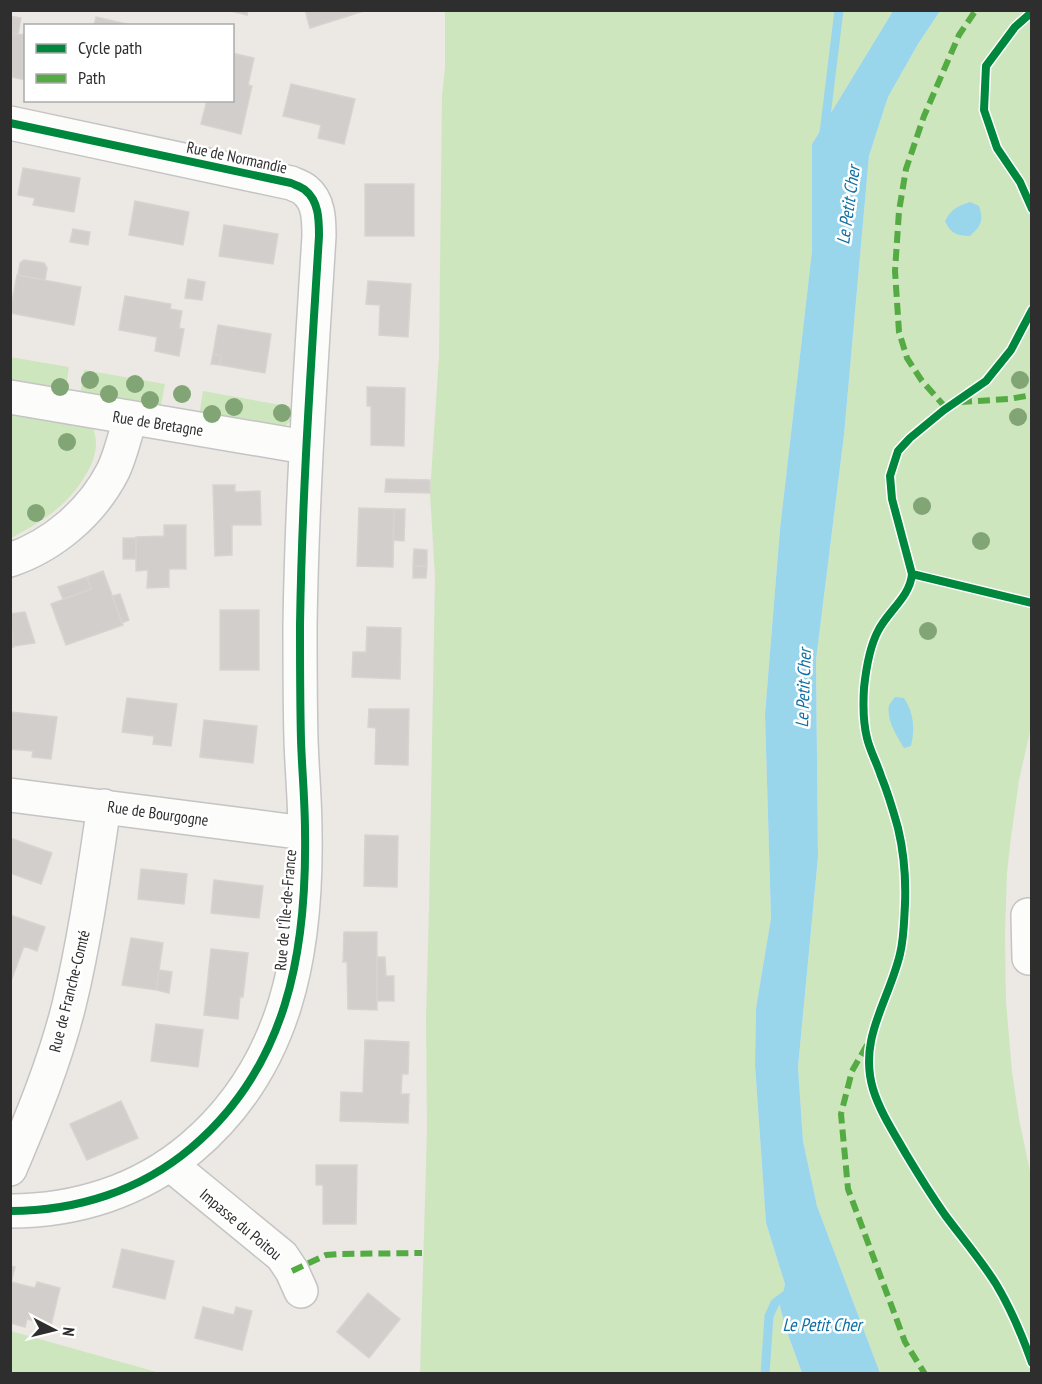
<svg xmlns="http://www.w3.org/2000/svg" width="1042" height="1384" font-family="'PT Sans Narrow',sans-serif">
<style>
.green{fill:#cee6be}
.water{fill:#99d6ec}
.lines{fill:none;stroke-linecap:round;stroke-linejoin:round}
.stream{stroke:#99d6ec;stroke-width:9}
.building{fill:#d1cecb;stroke:#d7d4d0;stroke-width:1.5}
.minor-casing{stroke:#c5c4c5;stroke-width:36}
.minor{stroke:#fcfcfb;stroke-width:33}
.quiet{stroke:#54ab44;stroke-width:6;stroke-dasharray:12 6;stroke-linecap:butt}
.cycleway-casing{stroke:#fff;stroke-width:11}
.cycleway{stroke:#00873e;stroke-width:8}
.tree{fill:#82a575}
.labels{text-anchor:middle;dominant-baseline:central;stroke-width:5;stroke-linejoin:round;paint-order:stroke}
.street-label{font-size:16px;fill:#2e2e2e;stroke:#fff}
.water-label{font-size:18px;font-style:italic;fill:#0d6fa3;stroke:#fff}
</style>
<rect width="100%" height="100%" fill="#ece8e4"/>
<path class="green" d="M445,11H893L812,144V251L780,529L765,714L771,918L756,1008L755,1065L766,1223L785,1284L780,1308L787,1332L802,1373L420,1374L427,1130L426,1017L429,909L435,577L430,493L439,356L442,95L445,68Z
M940,11H1031L1032,723L1019,780L1011,837L1007,873L1005,935L1006,1002L1012,1072L1019,1119L1031,1176V1373H880L817,1206L803,1141L798,1067L818,857L816,660L844,435L869,156L888,97L918,44Z
M10,357L69,367L65,393L11,383Z
M84,370L165,384L160,410L80,396Z
M203,391L298,408C294,418 289,425 279,429L199,417Z
M10,408L90,423C99,438 97,452 90,467C72,503 45,520 11,538Z
M11,1331L160,1373H11Z"/>
<path class="water" d="M893,11H940L918,44L888,97L869,156L844,435L816,660L818,857L798,1067L803,1141L817,1206L880,1373H802L787,1332L780,1307L785,1284L766,1223L755,1065L756,1008L771,918L765,714L780,529L812,251V144Z
M970,202L979,206C984,221 981,226 970,236C957,236 950,233 945,221C951,209 958,206 970,202Z
M895,697L904,698C914,713 915,729 911,746L904,748C897,736 886,720 889,705C890,704 894,698 895,697Z"/>
<g class="lines">
<path class="stream" d="M824,133L839,10
M765,1374L769,1316L775,1303L790,1292"/>
</g>
<path class="building" d="M227,10H248L247,15Z
M305,10H361V12L310,28Z
M10,16L21,18L18,34L10,33Z
M96,17L135,26H94Z
M10,33L26,35V80L12,77L13,72L10,71Z
M232,53L254,58L248,85L252,86L241,134L201,124L207,100H232Z
M291,84L355,99L344,144L318,138L321,125L283,116Z
M23,168L80,178L74,212L33,205L35,198L18,195Z
M365,184H414V236H365Z
M135,201L189,212L183,245L129,235Z
M224,225L278,234L273,264L219,256Z
M73,229L90,232L88,245L70,242Z
M24,260L44,263L47,268L45,280L18,275L20,263Z
M17,275L81,287L74,325L10,313Z
M188,279L205,282L202,300L185,298Z
M368,281L411,284L408,337L379,335L380,305L366,304Z
M125,296L171,304L170,309L182,311L179,328L184,329L179,356L155,351L157,337L119,330Z
M218,325L271,334L265,373L220,365L221,356L213,354Z
M213,354L221,356L220,365L211,364Z
M367,387L405,388L404,446L371,445V406H367Z
M386,479L430,480V493L385,492Z
M213,485H235V492L260,491L261,525H232V555L215,556Z
M359,508L394,509L393,567L357,566Z
M394,509H405L404,541L393,540Z
M164,525H186V569H169V587L147,588L148,570L136,571V537L164,536Z
M123,538H136V559H123Z
M414,549L427,550V566H413Z
M413,566H427L426,578H413Z
M103,571L123,625L66,645L51,604L91,589L87,577Z
M87,577L91,589L63,599L58,587Z
M120,594L129,620L122,623L112,596Z
M220,610H259V670H220Z
M25,612L35,643L14,646L10,614Z
M10,622L14,647H10Z
M367,627L401,628L400,679L352,677L353,652H366Z
M127,698L177,704L171,746L153,744L154,736L122,732Z
M369,709H409L408,765L375,764L376,728L368,727Z
M10,712L57,717L51,759L32,757L33,751L10,749Z
M204,720L257,726L253,763L200,757Z
M365,835L398,836L397,887L364,886Z
M10,838L52,853L41,884L10,873Z
M141,869L187,874L184,904L138,899Z
M214,880L263,886L259,918L211,913Z
M10,915L45,927L37,951L24,946L11,981Z
M344,932H377V1010L348,1009L347,962H343Z
M131,938L163,943L156,990L122,985Z
M211,949L248,953L243,997H240L238,1019L204,1015Z
M377,957H385L386,976H394V1001H377Z
M159,970L172,972L169,993L156,990Z
M156,1024L203,1030L198,1067L151,1061Z
M365,1040L409,1042L408,1074H402L401,1094H409L408,1123L340,1121L341,1092L363,1093Z
M121,1101L138,1138L87,1160L70,1124Z
M316,1165H357L356,1224H323V1185H316Z
M122,1249L174,1261L165,1299L113,1287Z
M10,1266L15,1267L11,1282L35,1288L37,1282L60,1288L51,1325L27,1319L25,1327L10,1323Z
M368,1293L400,1319L369,1358L337,1332Z
M203,1307L234,1315L236,1307L252,1311L242,1350L195,1338Z"/>
<g class="lines">
<g class="minor-casing">
<path id="minor" d="M10,123L291,183C295,185 302,187 305,190C319,201 319,220 319,236C311,366 302,495 300,625C300,664 300,702 301,740C302,771 305,801 305,832C307,952 287,1067 191,1148C140,1191 76,1211 10,1211
M10,397L305,447
M10,560C54,545 92,512 113,471C121,454 125,436 130,418
M10,795L305,833
M1028,915L1029,958H1032
M171,1165L282,1256L292,1271L301,1291
M10,1169C33,1115 55,1061 69,1005C85,939 94,873 104,806"/>
</g>
<use href="#minor" class="minor"/>
<path class="quiet" d="M960,402L1009,399L1032,395
M946,408L922,381L907,358L899,332L895,271L899,211L906,169L924,116L959,35L976,10
M867,1045L852,1071L841,1114L848,1189L905,1342L925,1374
M292,1271L326,1255L339,1254L422,1253"/>
<g class="cycleway-casing">
<path id="cycleway" d="M1032,12L1015,27L986,66L984,110L997,148L1020,182L1032,209
M10,123L291,183C295,185 302,187 305,190C319,201 319,220 319,236C311,366 302,495 300,625C300,664 300,702 301,740C302,771 305,801 305,832C307,952 287,1067 191,1148C140,1191 76,1211 10,1211
M1032,310L1011,350L986,381L944,410L910,438L898,451L890,476L892,499L912,574C910,597 888,611 878,631C869,648 866,669 864,688C863,704 863,722 867,738C870,751 877,763 881,776C888,793 893,810 898,828C904,853 906,879 905,904C904,921 904,938 900,954C889,1001 858,1038 873,1089C880,1112 894,1133 906,1154C918,1174 931,1195 945,1215C962,1238 981,1260 996,1284C1011,1309 1022,1335 1032,1363
M912,574L1032,603"/>
</g>
<use href="#cycleway" class="cycleway"/>
</g>
<g class="tree">
<circle cx="90" cy="380" r="9"/>
<circle cx="1020" cy="380" r="9"/>
<circle cx="135" cy="384" r="9"/>
<circle cx="60" cy="387" r="9"/>
<circle cx="109" cy="394" r="9"/>
<circle cx="182" cy="394" r="9"/>
<circle cx="150" cy="400" r="9"/>
<circle cx="234" cy="407" r="9"/>
<circle cx="282" cy="413" r="9"/>
<circle cx="212" cy="414" r="9"/>
<circle cx="1018" cy="417" r="9"/>
<circle cx="67" cy="442" r="9"/>
<circle cx="922" cy="506" r="9"/>
<circle cx="36" cy="513" r="9"/>
<circle cx="981" cy="541" r="9"/>
<circle cx="928" cy="631" r="9"/>
</g>
<g class="labels">
<g class="street-label">
<text transform="translate(237 157) rotate(12)">Rue de Normandie</text>
<text transform="translate(158 423) rotate(9)">Rue de Bretagne</text>
<text transform="translate(158 813) rotate(8)">Rue de Bourgogne</text>
<text transform="translate(285 910) rotate(-85)">Rue de l'Île-de-France</text>
<text transform="translate(69 991) rotate(-76)">Rue de Franche-Comté</text>
<text transform="translate(241 1224) rotate(40)">Impasse du Poitou</text>
</g>
<g class="water-label">
<text transform="translate(848 205) rotate(-82)">Le Petit Cher</text>
<text transform="translate(803 688) rotate(-88)">Le Petit Cher</text>
<text x="822" y="1324">Le Petit Cher</text>
</g>
</g>
<rect width="1042" height="1384" fill="none" stroke="#2e2e2e" stroke-width="24"/>
<rect x="24" y="24" width="210" height="78" fill="#ffffff" stroke="#ababab" stroke-width="1.5"/>
<rect x="36" y="44" width="30" height="9" fill="#00873e" stroke="#ababab" stroke-width="1.5"/>
<text x="78" y="54" font-size="18" fill="#2e2e2e">Cycle path</text>
<rect x="36" y="74" width="30" height="9" fill="#54ab44" stroke="#ababab" stroke-width="1.5"/>
<text x="78" y="84" font-size="18" fill="#2e2e2e">Path</text>
<g transform="translate(54 1330) rotate(97)" stroke="#ffffff" stroke-width="4.5" paint-order="stroke">
<path d="M0-4.5L10 22L0 15L-10 22Z" fill="#2e2e2e"/>
<text y="-9" font-size="16" font-weight="bold" text-anchor="middle" fill="#2e2e2e">N</text>
</g>
</svg>
